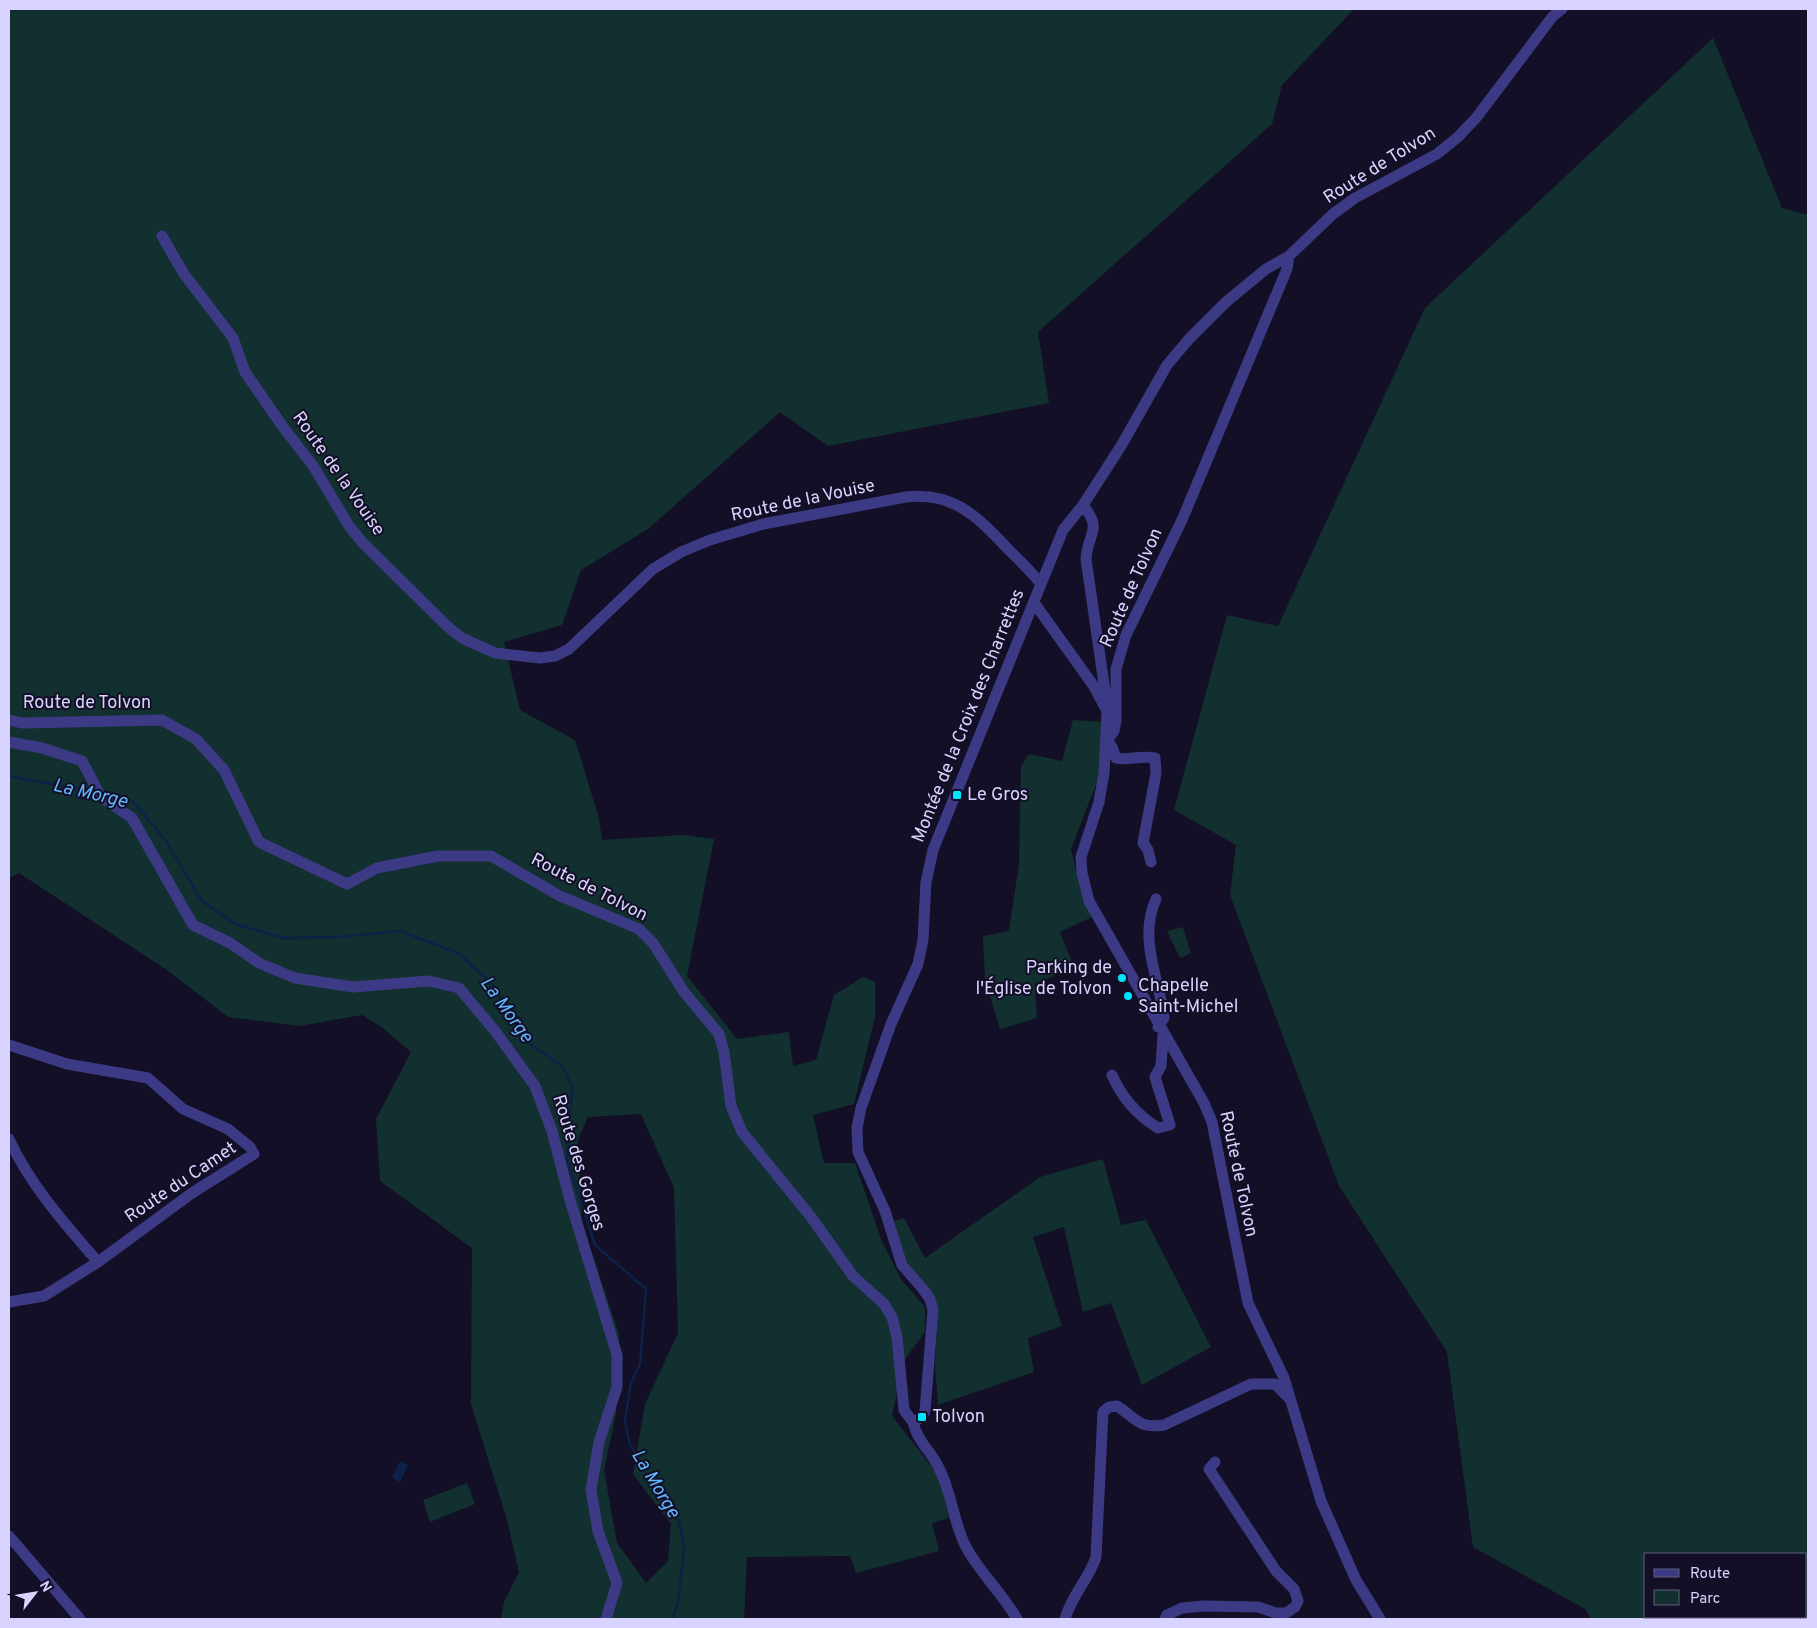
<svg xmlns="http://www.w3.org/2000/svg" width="1817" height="1628" font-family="Overpass,sans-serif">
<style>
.green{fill:#12302f;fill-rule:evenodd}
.water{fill:#0c2248}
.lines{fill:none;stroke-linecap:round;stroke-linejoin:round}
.stream{stroke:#0c2248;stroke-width:2.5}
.minor{stroke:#3d3a85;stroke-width:11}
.poi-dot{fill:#00e5ff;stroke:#130f26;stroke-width:2}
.labels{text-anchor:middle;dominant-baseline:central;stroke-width:4;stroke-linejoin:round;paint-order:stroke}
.street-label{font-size:18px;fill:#d9d4ff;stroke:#130f26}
.poi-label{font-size:18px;fill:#d9d4ff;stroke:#130f26;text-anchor:start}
.water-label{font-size:19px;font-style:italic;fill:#62b6ff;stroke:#130f26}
</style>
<rect width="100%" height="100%" fill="#130f26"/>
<path class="green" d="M9,9H1354L1282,85L1272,124L1038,332L1049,403L828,446L780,412L648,529L581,570L562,625L504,642L520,710L575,740L599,818L602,840L682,835L714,839L687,976L737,1039L789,1032L793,1066L816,1060L834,995L863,977L875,982V1017L854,1104L813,1115L824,1163H855L881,1239L901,1279L925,1307V1332L903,1362L892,1416L939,1476L949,1518L932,1523L939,1551L856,1573L850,1556L747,1557L744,1619H501L504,1602L519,1572L507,1520L471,1404L472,1248L380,1181L376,1119L411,1052L383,1028L362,1015L300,1026L228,1017L167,970L19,873L9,878ZM641,1114L674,1188L678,1333L645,1404L633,1474L671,1524L668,1561L646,1583L617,1543L604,1470L616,1414L619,1334L582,1223L578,1139L588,1117Z
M1713,38L1782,208L1808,215V1619H1591L1585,1609L1473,1547L1447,1352L1339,1186L1230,895L1236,845L1174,810L1227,615L1278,626L1425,308ZM1646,1554H1806V1617H1646Z
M1073,720L1120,723L1071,849L1080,887L1092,917L1060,932L1074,967L1035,984L1037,1018L1000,1029L985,979L983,936L1009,931L1019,864L1021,766L1029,754L1062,761Z
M1183,927L1191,953L1180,958L1167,931Z
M1103,1159L1121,1225L1146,1220L1211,1347L1142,1385L1111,1303L1083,1312L1064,1227L1033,1237L1062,1326L1028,1338L1034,1372L938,1405L935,1367L938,1307L906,1261L894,1221L904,1218L925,1258L1040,1177Z
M467,1483L475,1504L430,1522L423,1500Z"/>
<path class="water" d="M400,1461L408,1465L400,1482L392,1478Z"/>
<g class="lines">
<path class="stream" d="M9,776L94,792
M104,794L133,801L166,841L202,901L235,924L283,938L338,937L400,931L458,953L493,985L524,1040L563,1067L572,1087L567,1159L595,1245L646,1289L640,1364L631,1383L625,1420L629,1442L650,1480L674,1511L681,1529L684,1548L679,1598L673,1619"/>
<path class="minor" d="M162,236L184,274L233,338L245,372L283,427L314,467L349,526L362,542L448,627L462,638L495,653L540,658L555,656L569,649L653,569L681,552L710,540L763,524L906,497C953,492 976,515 1007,548C1019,560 1031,571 1041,584
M1083,505C1103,531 1088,531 1086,559L1107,705
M1035,604L1093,685L1107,711L1104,773L1099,802L1081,857L1082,873L1089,901L1204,1103L1212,1122L1248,1303L1284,1378L1321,1501L1356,1580L1380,1619
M9,720L22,723L162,720L196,739L224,770L259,842L347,884L377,868L438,856H491L560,896L639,929L653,943L684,992L719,1034L724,1052L731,1106L742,1132L811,1217L853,1276L884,1304L892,1317L897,1337L904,1410L913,1422
M1107,740L1114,731L1116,721V669L1126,635L1182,520L1287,269L1289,256
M1107,740L1112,747L1116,758C1126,761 1141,755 1155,758L1156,773L1143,843L1148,850L1151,862
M9,742L42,748L82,761L101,797L132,818L193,925L230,943L259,963L295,978L353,987L429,981L459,988L495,1031L535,1086L552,1131L570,1200L617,1355V1387L599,1442L591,1490L598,1531L617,1583L606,1619
M1156,899C1138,939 1159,977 1164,1018L1158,1027
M9,1045L67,1064L148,1078L183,1109L228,1129L250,1147L254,1154L192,1193L98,1262L44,1296L9,1302
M1112,1075C1122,1098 1137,1115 1158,1128L1170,1125L1155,1077L1161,1066L1163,1035
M9,1139C30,1185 65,1224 98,1262
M913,1422L922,1417L925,1411L933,1310L930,1299L923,1289L902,1265L885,1211L858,1152L857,1128L861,1108L891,1024L918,964L923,940L926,882L933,850L1063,530L1083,505L1121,446L1167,365L1189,339L1226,302L1266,269L1289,256L1333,214L1355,198L1437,154L1458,137L1476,118L1553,16L1562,9
M913,1422C918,1443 930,1449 939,1468C952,1493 953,1522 966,1547C980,1573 1003,1594 1017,1619
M9,1536L80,1619
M1065,1619C1071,1596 1089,1579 1096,1557L1103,1412L1109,1407L1117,1406C1136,1418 1138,1429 1164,1425L1251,1384H1275L1290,1399
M1165,1619L1167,1615L1182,1608L1204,1606L1258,1607L1276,1613H1286L1295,1607L1298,1601L1294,1589L1276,1571L1209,1469L1215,1462"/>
</g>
<g class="poi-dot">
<rect x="952" y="790" width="10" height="10" rx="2.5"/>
<circle cx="1122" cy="978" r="5"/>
<circle cx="1128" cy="996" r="5"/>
<rect x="917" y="1412" width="10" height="10" rx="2.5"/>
</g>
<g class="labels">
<g class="street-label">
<text transform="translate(1380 166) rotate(-32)">Route de Tolvon</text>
<text transform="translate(338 474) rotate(55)">Route de la Vouise</text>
<text transform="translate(803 501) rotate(-12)">Route de la Vouise</text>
<text transform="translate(1132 588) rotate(-66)">Route de Tolvon</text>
<text x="87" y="703">Route de Tolvon</text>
<text transform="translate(969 716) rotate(-68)">Montée de la Croix des Charrettes</text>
<text transform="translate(589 888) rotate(27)">Route de Tolvon</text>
<text transform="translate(578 1163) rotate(73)">Route des Gorges</text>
<text transform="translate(1238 1174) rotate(78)">Route de Tolvon</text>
<text transform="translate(181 1183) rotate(-34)">Route du Camet</text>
</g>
<g class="poi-label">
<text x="967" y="795">Le Gros</text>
<text x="1112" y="968" text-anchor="end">Parking de<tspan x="1112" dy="21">l'Église de Tolvon</tspan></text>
<text x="1138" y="986">Chapelle<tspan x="1138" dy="21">Saint-Michel</tspan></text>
<text x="932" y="1417">Tolvon</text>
</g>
<g class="water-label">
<text transform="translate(90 794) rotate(13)">La Morge</text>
<text transform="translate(506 1010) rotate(54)">La Morge</text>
<text transform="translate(655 1484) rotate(59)">La Morge</text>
</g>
</g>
<rect width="1817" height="1628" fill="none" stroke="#d9d4ff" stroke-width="20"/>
<rect x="1644" y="1553" width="162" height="65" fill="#130f26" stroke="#625e7d"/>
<rect x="1654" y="1569" width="25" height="8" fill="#3d3a85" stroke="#625e7d"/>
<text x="1690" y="1578" font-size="15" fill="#d9d4ff">Route</text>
<rect x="1654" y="1590" width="25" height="15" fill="#12302f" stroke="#625e7d"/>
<text x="1690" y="1603" font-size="15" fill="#d9d4ff">Parc</text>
<g transform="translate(35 1593) rotate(59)" stroke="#130f26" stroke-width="4" paint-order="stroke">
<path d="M0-4L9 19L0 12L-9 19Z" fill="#d9d4ff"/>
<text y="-8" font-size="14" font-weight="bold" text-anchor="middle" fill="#d9d4ff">N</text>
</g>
</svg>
